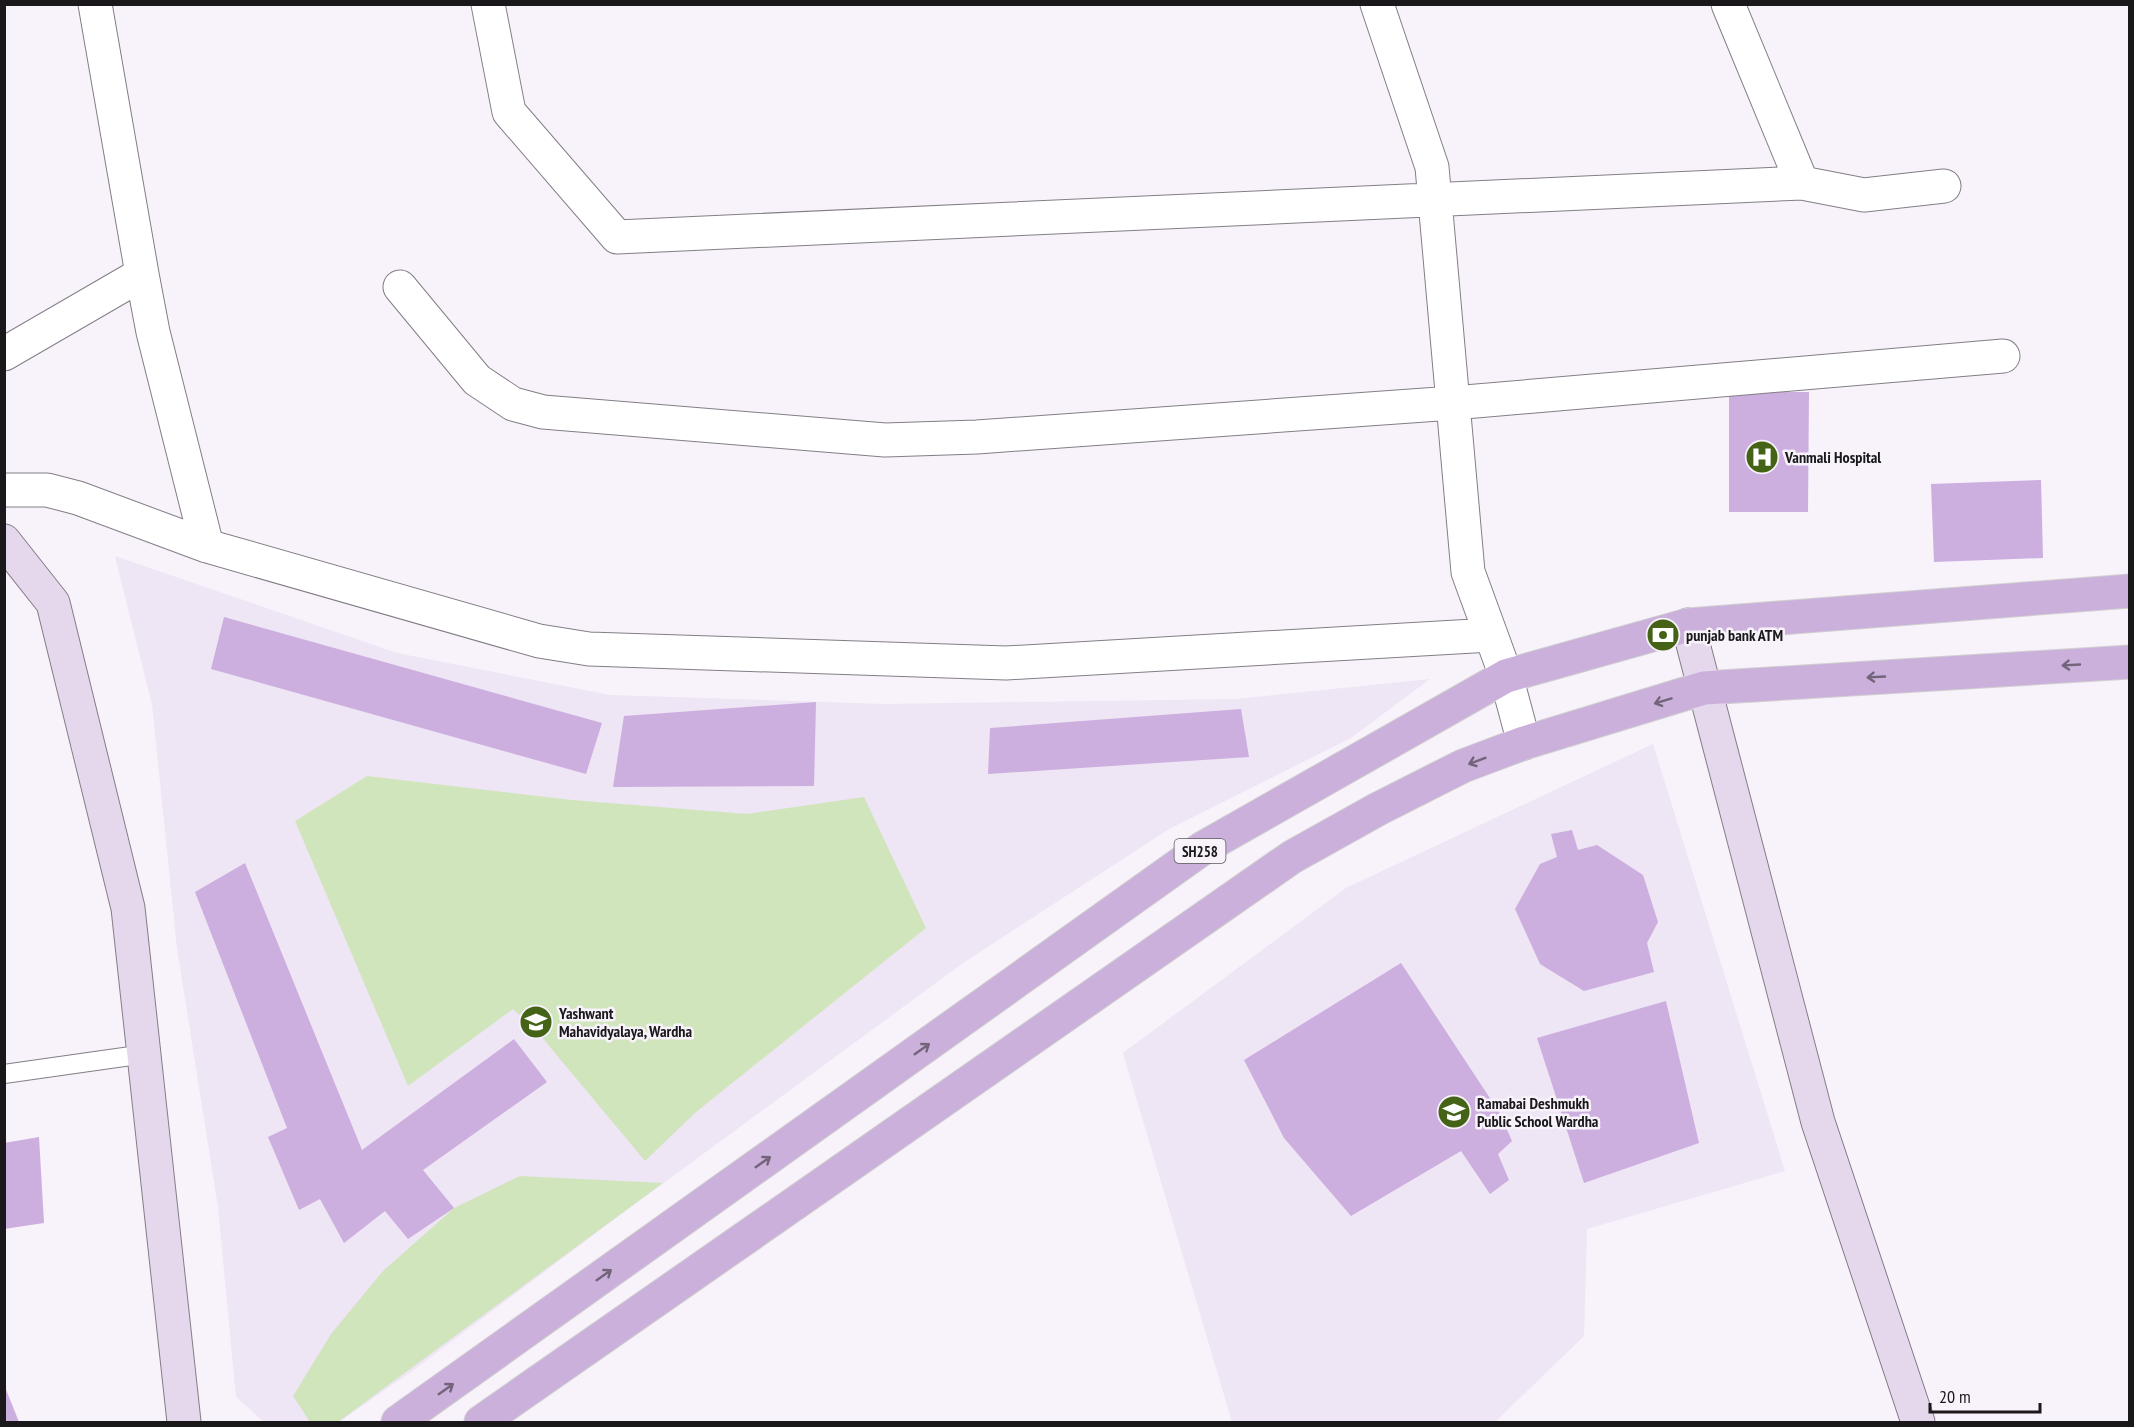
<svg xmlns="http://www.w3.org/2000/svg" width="2134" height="1427" font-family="'PT Sans Narrow',sans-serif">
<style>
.built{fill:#eee5f5}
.green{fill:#d1e5bd}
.building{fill:#ccaedf}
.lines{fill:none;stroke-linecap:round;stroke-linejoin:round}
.lane-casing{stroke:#837e86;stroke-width:20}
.street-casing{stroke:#837e86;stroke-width:35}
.secondary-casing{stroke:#837e86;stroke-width:35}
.primary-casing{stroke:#d1d1d1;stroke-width:35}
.lane{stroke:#fff;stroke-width:18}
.street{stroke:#fff;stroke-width:33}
.secondary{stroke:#e5d8ed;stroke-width:33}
.primary{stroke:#cab0da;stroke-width:33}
.oneway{stroke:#72647a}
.labels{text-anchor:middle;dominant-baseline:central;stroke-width:5;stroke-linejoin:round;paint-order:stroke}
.shield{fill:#f8f2fb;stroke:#5d595e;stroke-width:1.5}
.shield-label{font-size:15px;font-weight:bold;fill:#1a181b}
.poi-label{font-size:16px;font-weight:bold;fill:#1a181b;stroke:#f8f2fb;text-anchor:start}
</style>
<rect width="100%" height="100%" fill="#f8f2fb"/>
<path class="built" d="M115,556L397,653L610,695L884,704L1237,699L1430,679L1351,738L1169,829L963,963L616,1218L411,1372L339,1422H264L236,1397L218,1207L177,948L152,704Z
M1653,744L1785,1171L1587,1229L1584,1336L1495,1422H1232L1123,1053L1346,888Z"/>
<path class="green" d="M367,776L572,800L747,814L864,797L926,928L696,1112L645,1161L534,1028L513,1009L408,1086L295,821Z
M520,1176L663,1183L338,1422H310L293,1396L331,1334L383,1271L454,1208Z"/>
<path class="building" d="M1729,392H1809L1808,512H1729Z
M2041,480L2043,558L1934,562L1931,484Z
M224,617L602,723L586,774L211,669Z
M816,702L814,786L613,787L624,716Z
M1241,709L1249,757L988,774L990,728Z
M1572,830L1578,850L1597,845L1643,875L1658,922L1647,943L1654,972L1584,991L1540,964L1515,909L1540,864L1557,857L1551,834Z
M245,863L362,1150L514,1039L547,1082L423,1170L454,1208L408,1239L385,1211L344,1243L320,1199L299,1210L268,1137L287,1128L195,892Z
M1401,963L1499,1112L1512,1141L1498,1154L1509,1180L1490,1194L1461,1151L1351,1216L1284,1138L1244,1060Z
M1666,1001L1699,1143L1584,1183L1537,1038Z
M39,1137L44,1223L4,1229V1143Z
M5,1387L19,1422H4Z"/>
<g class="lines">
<g class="lane-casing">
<path id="lane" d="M4,1074L145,1054"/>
</g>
<g class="street-casing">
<path id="street" d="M488,4L509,112L617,237L1802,183L1728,4
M1377,4L1432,167L1468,572L1506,676L1524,743
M1802,183L1864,195L1944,186
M142,274L153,332L207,546
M400,287L477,380L513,404L543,412L885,440L977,437L1453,403L2003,356
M4,354L142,274L95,4
M4,490H47L78,498L207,546L539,641L589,649L1006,663L1491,635"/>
</g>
<g class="secondary-casing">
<path id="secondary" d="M4,541L53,603L128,908L184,1422
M1688,625L1818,1122L1918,1422"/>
</g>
<g class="primary-casing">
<path id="primary" d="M398,1422L1203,848L1506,676L1688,625L2130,591
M481,1422L1292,857L1378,809L1463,766L1524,743L1704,688L2130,662"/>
</g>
<use href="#lane" class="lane"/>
<use href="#street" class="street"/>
<use href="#secondary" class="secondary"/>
<use href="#primary" class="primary"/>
</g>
<defs><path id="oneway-shaft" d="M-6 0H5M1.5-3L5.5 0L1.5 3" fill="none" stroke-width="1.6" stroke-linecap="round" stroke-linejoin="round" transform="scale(1.5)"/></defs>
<g class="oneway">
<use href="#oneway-shaft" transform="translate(2071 665) rotate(177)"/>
<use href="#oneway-shaft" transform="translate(1876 677) rotate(177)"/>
<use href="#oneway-shaft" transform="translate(1663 701) rotate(163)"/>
<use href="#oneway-shaft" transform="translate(1477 761) rotate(159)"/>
<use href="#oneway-shaft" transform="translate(922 1049) rotate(-35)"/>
<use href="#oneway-shaft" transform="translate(763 1162) rotate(-35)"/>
<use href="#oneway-shaft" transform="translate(604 1275) rotate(-35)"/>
<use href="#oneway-shaft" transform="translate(446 1389) rotate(-35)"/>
</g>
<defs>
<g id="hospital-disc" transform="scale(1.725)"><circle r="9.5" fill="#456317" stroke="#f8f2fb"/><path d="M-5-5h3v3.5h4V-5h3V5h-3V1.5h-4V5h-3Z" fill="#fff"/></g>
<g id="bank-disc" transform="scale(1.725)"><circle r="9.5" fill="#456317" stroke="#f8f2fb"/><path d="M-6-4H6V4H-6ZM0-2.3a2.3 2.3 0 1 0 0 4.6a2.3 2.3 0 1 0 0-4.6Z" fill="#fff"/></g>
<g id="university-disc" transform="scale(1.725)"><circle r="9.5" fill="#456317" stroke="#f8f2fb"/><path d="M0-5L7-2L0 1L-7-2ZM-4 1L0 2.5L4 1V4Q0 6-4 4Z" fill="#fff"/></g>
<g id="school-disc" transform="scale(1.725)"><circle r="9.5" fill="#456317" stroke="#f8f2fb"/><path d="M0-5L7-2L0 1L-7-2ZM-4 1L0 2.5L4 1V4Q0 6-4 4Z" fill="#fff"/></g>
</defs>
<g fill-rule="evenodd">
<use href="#hospital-disc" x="1762" y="457"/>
<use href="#bank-disc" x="1663" y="635"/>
<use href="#university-disc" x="536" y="1022"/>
<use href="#school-disc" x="1454" y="1112"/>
</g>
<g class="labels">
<rect class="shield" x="1174.5" y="839" width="51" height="24" rx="4.5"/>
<g class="shield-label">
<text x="1200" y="851">SH258</text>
</g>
<g class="poi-label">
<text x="1785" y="457">Vanmali Hospital</text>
<text x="1686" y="635">punjab bank ATM</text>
<text x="559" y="1013">Yashwant<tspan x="559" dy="18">Mahavidyalaya, Wardha</tspan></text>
<text x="1477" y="1103">Ramabai Deshmukh<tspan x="1477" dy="18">Public School Wardha</tspan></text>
</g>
</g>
<rect width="2134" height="1427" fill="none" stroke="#1a181b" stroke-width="12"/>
<path d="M1930 1403v9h110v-9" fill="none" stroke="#1a181b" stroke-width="3"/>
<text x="1939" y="1403" font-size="18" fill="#1a181b" stroke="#f8f2fb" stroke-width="4.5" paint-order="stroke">20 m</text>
</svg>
